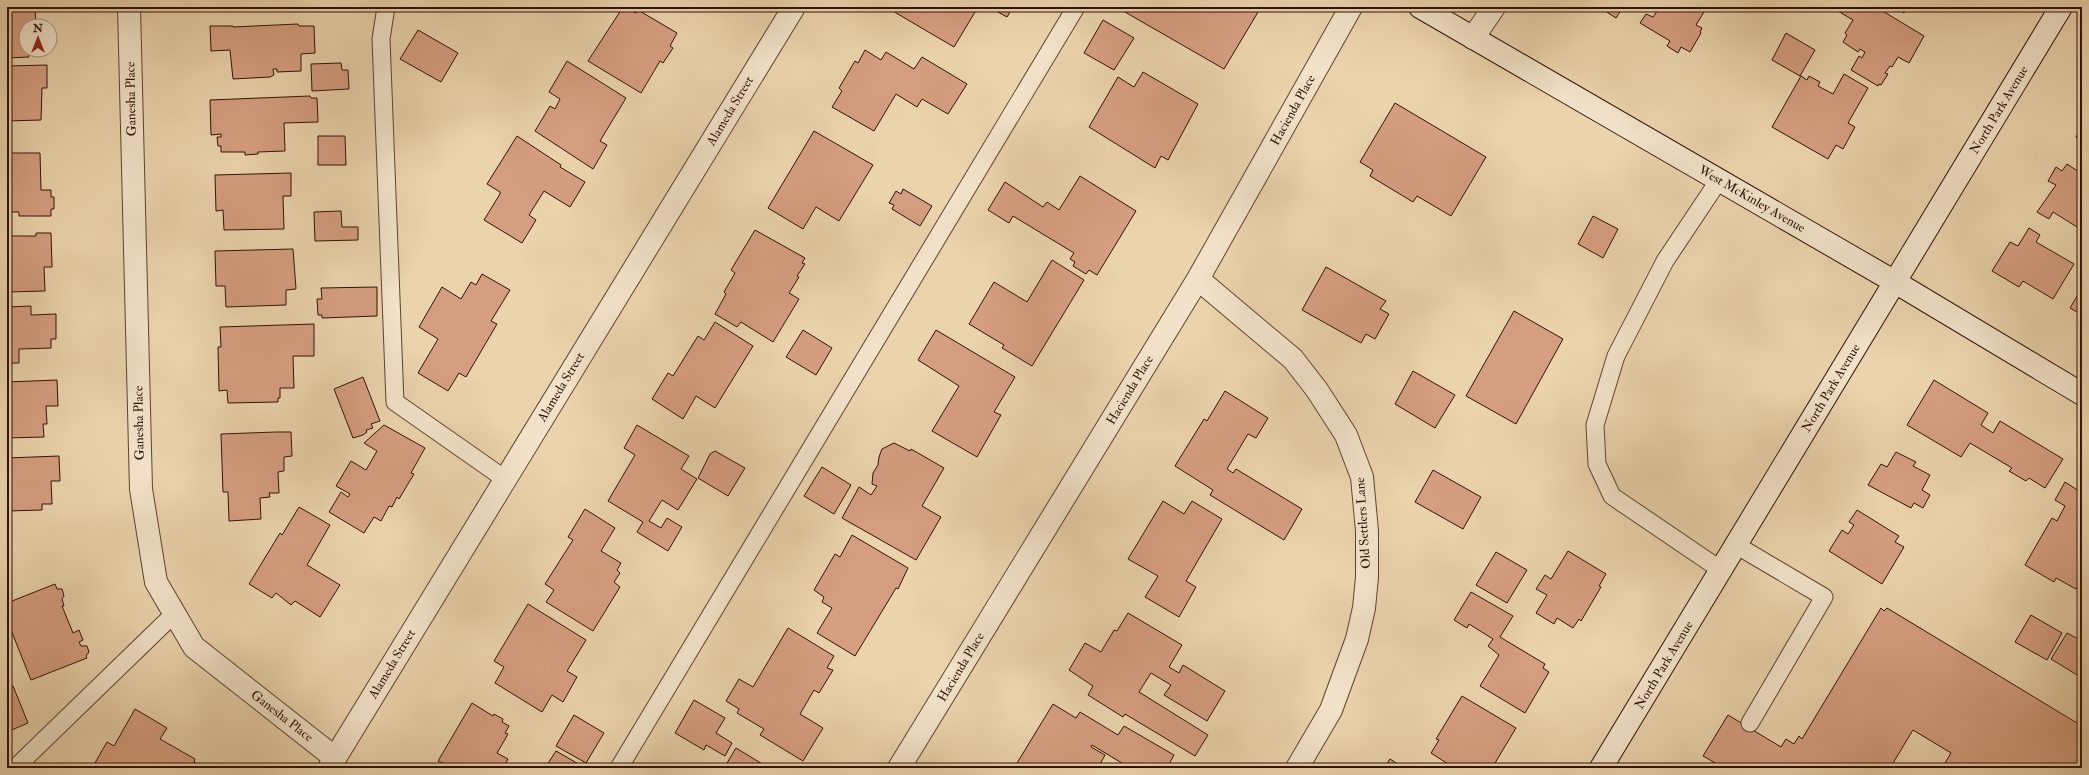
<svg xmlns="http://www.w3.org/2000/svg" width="2089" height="775" font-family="'IM FELL Double Pica',serif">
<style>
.building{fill:#d69e81;stroke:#2f1306}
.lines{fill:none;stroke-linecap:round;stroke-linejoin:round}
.lane-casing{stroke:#5e4330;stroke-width:19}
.street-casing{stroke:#5e4330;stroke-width:24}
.secondary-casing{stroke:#2f1306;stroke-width:24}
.lane{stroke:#f2e2c9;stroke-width:17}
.street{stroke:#f2e2c9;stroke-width:22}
.secondary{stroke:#f2e2c9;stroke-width:22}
.labels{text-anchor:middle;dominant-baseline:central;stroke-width:4;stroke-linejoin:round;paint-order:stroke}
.street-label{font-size:13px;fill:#2f1306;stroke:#f2e2c9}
</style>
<rect width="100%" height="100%" fill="#ebd3ac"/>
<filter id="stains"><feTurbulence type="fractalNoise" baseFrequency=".005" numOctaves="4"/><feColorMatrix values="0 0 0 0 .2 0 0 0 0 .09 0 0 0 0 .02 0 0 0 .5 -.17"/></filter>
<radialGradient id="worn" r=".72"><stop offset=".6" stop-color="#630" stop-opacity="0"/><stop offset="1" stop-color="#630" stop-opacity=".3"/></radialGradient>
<path class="building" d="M7,7H35L36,26H26V50H47V52L29,53V57L7,58Z
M623,7L636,13L638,10L677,33L670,46L673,48L663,63L660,61L641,93L588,61Z
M893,7H978L954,47L891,10Z
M989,7H1013L1007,17Z
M1192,7L1198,10L1200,7H1261L1224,69L1118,8Z
M1599,7H1623L1616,18Z
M1660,7H1707L1696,25L1702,28L1700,32L1701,33L1690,52L1681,47L1678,53L1667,46L1670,41L1640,23L1646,14L1653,17Z
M1841,7H1876L1924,36L1909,63L1898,57L1892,67L1890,66L1885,73L1888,74L1881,85L1879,84L1878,86L1851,70L1859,56L1862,58L1865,52L1860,49L1858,52L1843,42L1847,35L1845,33L1853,20L1838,11Z
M1895,7H1907L1904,13Z
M1103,20L1134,38L1114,70L1084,53Z
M298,24L299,26H314L315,53L301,54V71L277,72V69H273L274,75L270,77L233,79L230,50L211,51L210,26H233V27Z
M418,30L458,53L441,82L400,59Z
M1786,33L1815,50L1800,76L1772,60Z
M865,50L881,60L886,52L914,69L922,57L967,84L948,114L922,99L917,107L896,94L874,131L832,107L842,91L839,88L855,61L858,63Z
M567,61L626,98L600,141L607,145L593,169L535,131L550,106L555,109L560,99L549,92Z
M341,63L342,70H348L349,89L312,91L311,64Z
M47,65V88H42L41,120L7,121V66Z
M1143,72L1198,104L1168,160L1161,156L1155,168L1089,127L1118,77L1134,87Z
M1844,74L1868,88L1848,123L1855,127L1843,149L1836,145L1828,159L1772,127L1801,76L1807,80L1809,76L1820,82L1818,86L1833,94Z
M310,96L311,98H317L318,122L284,123L285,151L258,152V154L245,155V152H221V146H218L217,137H221V134L211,135L210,100Z
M1395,103L1486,157L1451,216L1417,196L1413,202L1370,176L1373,170L1360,162Z
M2082,127V150L2077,147L2081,140L2076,137Z
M814,131L873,165L839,221L816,207L803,229L768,208Z
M318,136H345L346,165H318Z
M517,136L561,165L560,167L585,182L570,207L544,191L529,215L536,220L522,243L484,220L500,194V192L487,184Z
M7,149H10V153H40L41,190H51V197H54V209H51V216H19V212H7Z
M2067,164L2082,174V230L2053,212L2049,219L2037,212L2056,185L2048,181L2056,167L2062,171Z
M291,173V196H283L284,229L224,230L223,210L216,211L215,175Z
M1080,176L1136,211L1097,275L1089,270L1086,274L1073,266L1075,262L1070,259L1074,253L1013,216L1009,223L988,210L1005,182L1043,207L1047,202L1059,210Z
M903,189L932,206L920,226L892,209L894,205L889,203L896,191L901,194Z
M341,211L342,227H358V240L315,241L314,212Z
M1593,216L1618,229L1603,258L1578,244Z
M2029,228L2040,235L2036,242L2074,264L2053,299L2023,281L2019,287L1992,271L2010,242L2018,246Z
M755,230L805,258L802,263L805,264L797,276L799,277L789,293L799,299L773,342L741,322L737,327L715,314L726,294L724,292L735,273L731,270Z
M36,233H51L52,267H44L45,291L7,292V236H36Z
M293,249L296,289L286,290V305L226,307L225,286H216L215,251Z
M1052,260L1084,280L1032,366L1002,348L1004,345L969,324L994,282L1027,302Z
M1326,267L1386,301L1380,309L1389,314L1375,339L1366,334L1361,343L1302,310Z
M482,274L510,290L491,321L497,324L466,377L459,373L448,391L418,373L438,339L419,327L442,287L461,299L471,282L476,285Z
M377,287V316L322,318V315H318L317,299H322L321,288Z
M2082,288V315L2070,308Z
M31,306V315L56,314V339H51V348L19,349V363H7V307Z
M1514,311L1563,339L1516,424L1466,396Z
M715,322L753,346L715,408L696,396L683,419L652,399L668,373L673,376L698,336L704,340Z
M314,324V356H293L294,388H280V398H278V402L228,403L227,390L219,391L218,347H221L220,327Z
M803,330L832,348L816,375L786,357Z
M936,330L1015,377L994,412L1001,415L977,457L932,431L959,386L918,360Z
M1413,371L1455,395L1435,428L1395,404Z
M363,377L380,421L371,424L373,428L366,430L367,432L363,435L353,438L334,389Z
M57,380L58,406H46L47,424H43L44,437L7,438V382Z
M1934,380L1988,413L1981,425L1993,433L2000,421L2063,459L2045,488L2029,478L2026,481L2009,471L2012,468L1970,443L1961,457L1907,425Z
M1225,391L1268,418L1256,438L1248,434L1227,469L1233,473L1236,469L1302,509L1284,540L1210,495L1213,490L1175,466L1204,419L1207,421Z
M384,425L425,448L411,473L414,474L399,499L397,497L392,507L389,506L381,521L374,517L364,533L329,512L341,492L348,497L350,494L336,486L351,461L366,470L377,451L364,443Z
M637,425L689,456L681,469L697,479L678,510L662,500L649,521L661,528L667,518L682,527L668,551L637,532L643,522L608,501L635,455L624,448Z
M276,432H291L292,456L284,457V471L278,472L279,493H269L270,497L260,498L261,519L229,521L228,492H223L221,434Z
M894,443L910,451L911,449L944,468L922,506L941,517L916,560L842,518L859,487L871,495L877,486L872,484L873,473L878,465L879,457L882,449Z
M715,451L745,468L728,496L698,478L710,454Z
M1896,452L1916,462L1913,466L1930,475L1922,490L1930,495L1923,508L1914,503L1911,508L1868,485L1881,464L1887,467Z
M59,456L60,481H51L52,504H42V510L7,511V458Z
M822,467L851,485L834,514L804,496Z
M1433,470L1481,497L1463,529L1415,502Z
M2065,482L2082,493V578L2076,589L2056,578L2054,582L2025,565L2052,518L2057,521L2065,506L2055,500Z
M1163,501L1184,514L1192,501L1222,519L1186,581L1196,587L1179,617L1145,597L1158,576L1128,559Z
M299,507L330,525L307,565L340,585L320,617L295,601L291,605L276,593L272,598L249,584L280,533L282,535Z
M585,509L615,528L601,551L621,563L617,570L620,573L614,582L620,587L593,631L546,602L554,590L545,584L573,540L568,537Z
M1857,510L1899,536L1895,542L1904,547L1882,584L1829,551L1842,530L1848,534L1854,525L1849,522Z
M852,535L908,568L898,589L896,588L855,656L817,633L832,608L822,602L824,597L814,590L835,554L840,557Z
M1568,551L1606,574L1599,586L1601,587L1581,621L1579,619L1573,628L1557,618L1554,624L1536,613L1547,595L1536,589L1545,575L1551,579Z
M1496,552L1527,570L1507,603L1476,585Z
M55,584L57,589H62L64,596L62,599L64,606H62L73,633L79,630L83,640L79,642L81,646H87L89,652L86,656L87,658L31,680L7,620V603Z
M1471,592L1513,616L1500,637L1545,664L1543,668L1549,672L1525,713L1480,686L1499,655L1488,646L1493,639L1469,624L1467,628L1454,620Z
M528,604L586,640L567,671L577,677L563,702L552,695L542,712L495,683L504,667L494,661Z
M1881,608L1884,611L1887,608L2082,726V768H1942L1951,753L1913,730L1890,768H1724L1703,756L1728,715L1781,747L1786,739L1794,744L1799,736L1802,739Z
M1128,613L1182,645L1169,667L1179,673L1183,665L1225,691L1207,721L1164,695L1171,685L1151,673L1139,692L1208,735L1195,756L1125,714L1123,717L1088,695L1093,686L1069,670L1085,643L1101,652L1114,630L1117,631Z
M2031,615L2062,633L2047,660L2015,642Z
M788,628L834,656L827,668L833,670L819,693L814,690L800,714L823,728L803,761L760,735L764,729L737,713L739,709L726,701L739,679L753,687Z
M2067,633L2082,641V678L2051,659Z
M13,686L28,723L7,732V688Z
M1462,696L1516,728L1492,768H1449L1451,766L1431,753L1439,740L1436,739Z
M694,700L725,718L716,733L732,743L725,756L706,745L704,750L675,733Z
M472,703L493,716L494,714L503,719L502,722L509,726L505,733L508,734L497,753L508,759L503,768H443L445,764L438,761Z
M1053,704L1076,718L1080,712L1118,735L1124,726L1174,755L1167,768H1123L1125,765L1092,745L1091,747L1105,755L1098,768H1014Z
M135,709L167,728L160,739L195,759L194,762L205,768H92L107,742L114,746Z
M574,715L604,733L586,763L556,746Z
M736,748L769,768H724Z
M556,751L582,766L580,768H545Z
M1390,759L1404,768H1384Z"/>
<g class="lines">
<g class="lane-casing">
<path id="lane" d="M386,7L381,39L395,402L505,479
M1719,180L1665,261L1616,356L1595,425L1597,464L1612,496L1721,570
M1736,545L1824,597L1750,723
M15,768L174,614
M619,768L1076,7"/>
</g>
<g class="street-casing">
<path id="street" d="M129,7L141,489L156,582L194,647L335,758
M1473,38L1494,7
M1198,279L1293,359L1317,390L1346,435L1362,477L1367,531V577L1364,608L1357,639L1331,710L1297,768
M329,768L794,7
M899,768L1198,279L1351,7"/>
</g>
<g class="secondary-casing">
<path id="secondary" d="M1420,7L1895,282L2082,394
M1601,768L2061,7"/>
</g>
<use href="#lane" class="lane"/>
<use href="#street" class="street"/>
<use href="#secondary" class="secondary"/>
</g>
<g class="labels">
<g class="street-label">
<text transform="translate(131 99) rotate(-91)">Ganesha Place</text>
<text transform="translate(1293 110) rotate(-61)">Hacienda Place</text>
<text transform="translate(1999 110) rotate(-59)">North Park Avenue</text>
<text transform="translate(730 111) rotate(-59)">Alameda Street</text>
<text transform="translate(1752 199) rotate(30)">West McKinley Avenue</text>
<text transform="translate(561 387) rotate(-59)">Alameda Street</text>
<text transform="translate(1831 388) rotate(-59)">North Park Avenue</text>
<text transform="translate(1130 390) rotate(-59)">Hacienda Place</text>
<text transform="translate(139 423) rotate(-91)">Ganesha Place</text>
<text transform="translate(1363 523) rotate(-94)">Old Settlers Lane</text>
<text transform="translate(392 664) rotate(-59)">Alameda Street</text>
<text transform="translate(1664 665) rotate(-59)">North Park Avenue</text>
<text transform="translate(961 667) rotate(-59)">Hacienda Place</text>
<text transform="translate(282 716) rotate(38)">Ganesha Place</text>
</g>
</g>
<rect width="2089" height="775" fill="none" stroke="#ebd3ac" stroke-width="24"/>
<rect x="8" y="8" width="2073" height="759" fill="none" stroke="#2f1306" stroke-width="2"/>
<rect x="12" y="12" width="2065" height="751" fill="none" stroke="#2f1306"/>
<g transform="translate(38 38)"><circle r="19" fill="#f2e2c9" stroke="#a48f7b"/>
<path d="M0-3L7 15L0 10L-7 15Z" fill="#8f2418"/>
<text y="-6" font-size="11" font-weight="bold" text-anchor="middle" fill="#2f1306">N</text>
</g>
<rect width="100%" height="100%" filter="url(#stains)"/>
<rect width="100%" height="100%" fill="url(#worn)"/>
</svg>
